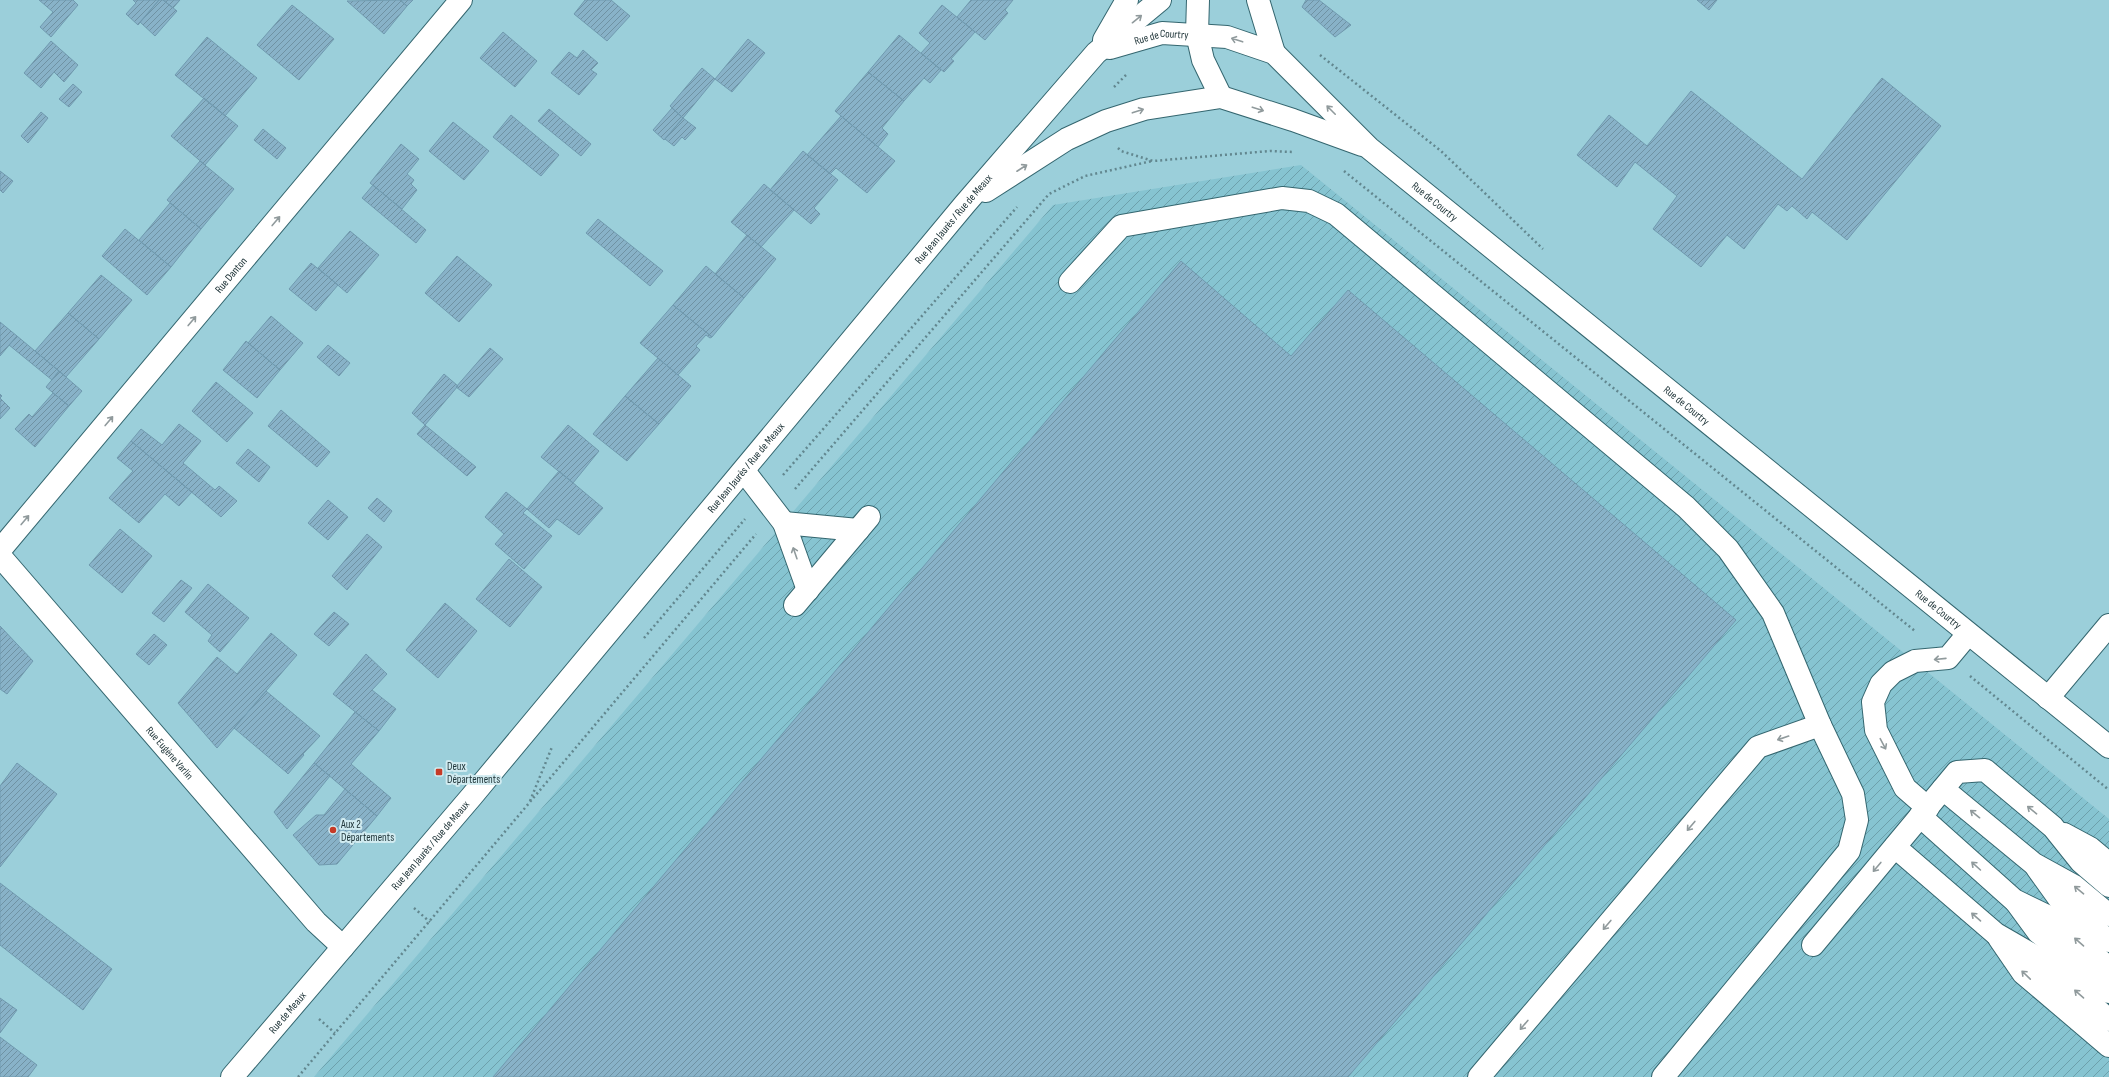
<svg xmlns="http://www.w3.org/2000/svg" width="2109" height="1077" font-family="'Sofia Sans Condensed',sans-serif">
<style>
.industrial{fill:url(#industrial-furrows)}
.building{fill:url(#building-hatch);stroke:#709aaf}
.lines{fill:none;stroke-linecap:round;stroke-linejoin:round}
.minor-casing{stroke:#34666f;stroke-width:24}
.major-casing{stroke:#34666f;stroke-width:24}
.path{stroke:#62878f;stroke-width:2.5;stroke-dasharray:2 3;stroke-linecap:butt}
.minor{stroke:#fff;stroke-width:22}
.major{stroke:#fff;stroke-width:22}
.oneway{stroke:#909a9c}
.poi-dot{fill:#c63a26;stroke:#d1ebf0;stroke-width:1.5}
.labels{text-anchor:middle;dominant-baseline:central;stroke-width:4;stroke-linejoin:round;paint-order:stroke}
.street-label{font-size:11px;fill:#21363a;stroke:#d1ebf0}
.poi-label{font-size:11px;fill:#21363a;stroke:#d1ebf0;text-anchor:start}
</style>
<defs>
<pattern id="industrial-furrows" width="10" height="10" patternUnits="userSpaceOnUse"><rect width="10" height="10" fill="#86c4d1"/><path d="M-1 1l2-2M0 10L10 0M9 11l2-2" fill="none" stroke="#6da0ab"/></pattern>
<pattern id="building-hatch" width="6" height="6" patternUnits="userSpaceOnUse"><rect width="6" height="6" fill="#88b2c8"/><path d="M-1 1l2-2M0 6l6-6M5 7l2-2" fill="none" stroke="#6f92a3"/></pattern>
</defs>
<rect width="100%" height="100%" fill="#9bcfda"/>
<path class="industrial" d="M1301,165L2109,819V1077H314L1053,205Z"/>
<path class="building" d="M39,0H73L78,5L51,37L40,27L53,12Z
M133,0H159L138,25L126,14L136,3Z
M159,0H163L177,11L155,36L140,22Z
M163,0H180L173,8Z
M400,0H413L407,6Z
M400,0L407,6L384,34L347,1Z
M585,0H611L630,16L607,41L574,14Z
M971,0H1013L1005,10L1008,13L985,40L957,17Z
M1306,0H1319L1351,25L1335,37L1302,7Z
M1697,0H1717L1709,10Z
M292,5L334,39L299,80L257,45Z
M942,5L975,32L951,59L954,61L944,72L921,53L930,43L919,33Z
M503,32L537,61L515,87L480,58Z
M899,35L941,70L930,83L924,78L904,101L868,72Z
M207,37L257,78L225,116L175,75Z
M748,39L765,53L732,92L715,79Z
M51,41L78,65L64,82L54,72L41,88L24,73Z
M583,50L598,63L591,70L597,74L579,95L551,73L569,52L577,58Z
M702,68L715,79L683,118L670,106Z
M868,72L904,101L882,128L888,134L878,147L835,111Z
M1882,78L1941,126L1847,240L1812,212L1807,219L1792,206L1787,211L1778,204L1744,249L1727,235L1701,267L1653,229L1677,196L1635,162L1617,187L1577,155L1609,115L1647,146L1691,91L1802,179Z
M73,84L82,92L69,107L59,99Z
M204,98L238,126L205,165L171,136Z
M672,108L683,118L664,140L653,130Z
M549,109L591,144L581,156L538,121Z
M41,112L48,118L28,143L21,136Z
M511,115L559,155L541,176L493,137Z
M841,116L895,161L867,193L836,168L830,174L807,155Z
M683,118L696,128L685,140L682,137L674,146L665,139Z
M453,122L489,151L464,180L429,151Z
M263,129L286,148L277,159L254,140Z
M401,144L419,159L407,174L414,180L411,184L417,190L402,209L370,183Z
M803,151L838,180L814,208L820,214L811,224L770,190Z
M200,161L234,189L201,229L167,200Z
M0,171L13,181L3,193L0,190Z
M764,184L794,210L761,247L731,222Z
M373,185L426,230L416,243L362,198Z
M170,203L201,229L171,267L139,240Z
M598,219L663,271L650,286L586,233Z
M125,229L171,267L147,295L102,256Z
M350,231L379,255L347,293L318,268Z
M747,235L776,259L744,298L715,274Z
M457,256L492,285L459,322L425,293Z
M1181,261L1291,356L1348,290L1736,620L1348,1077H493Z
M311,263L338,285L316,311L289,289Z
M706,266L744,298L712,337L673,305Z
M101,275L132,300L99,339L68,313Z
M673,305L712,337L710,338L706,335L696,346L700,350L678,375L640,343Z
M68,313L99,339L66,377L35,351Z
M271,316L303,343L280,370L248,343Z
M0,322L17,336L0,356Z
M17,336L59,371L52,380L9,345Z
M246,341L280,370L257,398L223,370Z
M328,345L350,363L339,376L317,357Z
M490,348L503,359L469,397L456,387Z
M658,358L691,386L659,424L625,396Z
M59,371L82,391L69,406L46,387Z
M444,374L458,386L425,425L412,413Z
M216,382L253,413L227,442L192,411Z
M53,393L69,406L35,447L15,429L29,414L32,417Z
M0,394L2,396L0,398L10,408L0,419Z
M625,396L659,424L627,461L593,434Z
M281,410L330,452L317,467L268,426Z
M179,424L201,441L183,463L215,490L219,486L237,501L221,517L131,441L141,429L162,445Z
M425,425L476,467L467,476L417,434Z
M568,425L599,451L573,483L541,457Z
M131,441L192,492L179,506L165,494L139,523L109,498L133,471L117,458Z
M248,449L270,467L259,482L236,463Z
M559,471L603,508L579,535L557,519L549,528L527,509Z
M506,492L527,509L523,513L552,536L524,569L495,544L504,534L485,517Z
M377,498L392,511L384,522L368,508Z
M328,500L348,517L328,540L308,523Z
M120,529L152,556L122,593L89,565Z
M367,534L382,547L347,590L332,576Z
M509,559L542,587L510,627L476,599Z
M181,580L192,588L164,622L152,613Z
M208,584L249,618L220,652L208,641L212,635L185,612Z
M445,603L477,631L438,678L406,650Z
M334,612L349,624L329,646L314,634Z
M0,626L33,661L7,694L0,689Z
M271,633L297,655L217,748L178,703L217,657L237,674Z
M154,634L167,645L149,665L136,654Z
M366,654L387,674L372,690L396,709L379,731L333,694Z
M266,691L320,736L286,772L234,728Z
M355,712L379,731L351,764L391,798L377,816L314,763Z
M303,754L304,755L288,774L286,772Z
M17,763L57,794L0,867V786Z
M314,763L330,776L287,829L274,812Z
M345,789L377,816L337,864L319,865L293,835L316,815H324Z
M0,883L112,969L83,1010L0,945Z
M0,998L17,1010L0,1033Z
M0,1037L37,1065L28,1077H0Z"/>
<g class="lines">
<g class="minor-casing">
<g id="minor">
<path d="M1070,282L1121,226L1282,198L1309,201L1336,214L1686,507L1728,549L1773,613L1820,725L1853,794L1857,820L1849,851L1663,1077"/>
<path d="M744,471L784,523L808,590"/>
<path d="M784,523L858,530"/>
<path id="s1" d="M0,550L461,0"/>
<path id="s2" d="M0,556L316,922L343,947"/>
<path d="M795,605L869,517"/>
<path d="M2048,698L2109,625"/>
<path d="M1943,789L2034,864L2074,886L2109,915"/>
<path d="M1928,808L1905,788L1876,730L1873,702L1881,684L1893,672L1915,661L1948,658L1968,634"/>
<path d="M1920,816L2014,900L2051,918L2109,968"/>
<path d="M2064,834L2090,848L2109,864"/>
<path d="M1895,847L1996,934L2036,957L2109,1020"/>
<path d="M2037,868L2060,900L2109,941"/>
<path d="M2016,902L2038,932L2109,992"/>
<path d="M1999,938L2023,973L2109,1046"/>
<path d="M1813,945L1957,772L1985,770L2053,827L2081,862L2109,886"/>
<path d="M1479,1077L1758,747L1820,725"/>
</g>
</g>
<g class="major-casing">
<g id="major">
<path d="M1198,0L1197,34L1203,60L1221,97"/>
<path d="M1258,0L1274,53"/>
<path d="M1104,40L1127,0"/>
<path id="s3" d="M1110,48L1162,33L1227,37L1274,53L1369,148L2109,747"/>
<path d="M986,191L1067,139L1106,121L1144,109L1221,97L1293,120L1362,145"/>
<path id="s4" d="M232,1077L472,796L965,204L1096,53L1160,0"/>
</g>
</g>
<path class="path" d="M1320,55L1441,151L1543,249
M1114,87L1126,75
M1118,148L1121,151L1153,161L1270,151L1293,152
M1344,171L1915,631
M783,475L1017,207
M795,489L1049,194L1085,176L1152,161
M644,638L745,519
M1970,676L2109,790
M530,801L552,747
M414,908L430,922
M319,1019L335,1033
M298,1077L756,534"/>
<use href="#minor" class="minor"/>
<use href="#major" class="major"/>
</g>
<defs><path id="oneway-shaft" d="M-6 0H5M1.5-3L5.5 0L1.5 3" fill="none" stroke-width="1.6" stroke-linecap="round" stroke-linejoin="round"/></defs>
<g class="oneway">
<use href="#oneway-shaft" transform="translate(1137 19) rotate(-39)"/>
<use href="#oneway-shaft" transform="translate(1237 40) rotate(-162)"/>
<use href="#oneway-shaft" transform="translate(1258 109) rotate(18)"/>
<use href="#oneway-shaft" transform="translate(1331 110) rotate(-135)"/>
<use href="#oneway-shaft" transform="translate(1138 111) rotate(-18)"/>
<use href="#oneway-shaft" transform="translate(1022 168) rotate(-33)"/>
<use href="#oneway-shaft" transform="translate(276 221) rotate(-50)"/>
<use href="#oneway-shaft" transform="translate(192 321) rotate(-50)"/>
<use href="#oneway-shaft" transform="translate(109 421) rotate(-50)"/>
<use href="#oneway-shaft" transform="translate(25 520) rotate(-50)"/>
<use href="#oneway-shaft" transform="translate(795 553) rotate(-109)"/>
<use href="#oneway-shaft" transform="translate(1940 659) rotate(174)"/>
<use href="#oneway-shaft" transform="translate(1783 738) rotate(161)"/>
<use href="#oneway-shaft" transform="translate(1883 744) rotate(62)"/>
<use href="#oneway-shaft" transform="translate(2032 810) rotate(-140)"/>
<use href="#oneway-shaft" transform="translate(1975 814) rotate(-141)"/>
<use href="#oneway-shaft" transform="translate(1691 826) rotate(130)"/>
<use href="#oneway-shaft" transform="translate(1976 866) rotate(-138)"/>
<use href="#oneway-shaft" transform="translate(1877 867) rotate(130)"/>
<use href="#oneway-shaft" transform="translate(2079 890) rotate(-140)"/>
<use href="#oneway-shaft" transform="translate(1976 917) rotate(-139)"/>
<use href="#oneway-shaft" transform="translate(1607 925) rotate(130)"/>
<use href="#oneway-shaft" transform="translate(2079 942) rotate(-139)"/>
<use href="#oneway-shaft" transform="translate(2026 975) rotate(-136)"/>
<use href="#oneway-shaft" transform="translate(2079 994) rotate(-139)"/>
<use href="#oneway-shaft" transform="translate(1524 1025) rotate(130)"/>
</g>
<g class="poi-dot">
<rect x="435" y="768" width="8" height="8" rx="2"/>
<circle cx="333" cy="830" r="4"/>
</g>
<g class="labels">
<g class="street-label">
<text stroke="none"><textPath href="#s3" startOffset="53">Rue de Courtry</textPath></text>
<text stroke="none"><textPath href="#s3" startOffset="388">Rue de Courtry</textPath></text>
<text stroke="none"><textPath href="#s4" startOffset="1121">Rue Jean Jaurès / Rue de Meaux</textPath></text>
<text stroke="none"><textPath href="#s1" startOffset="359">Rue Danton</textPath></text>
<text stroke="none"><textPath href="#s3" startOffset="712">Rue de Courtry</textPath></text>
<text stroke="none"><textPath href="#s4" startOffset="797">Rue Jean Jaurès / Rue de Meaux</textPath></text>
<text stroke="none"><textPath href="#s3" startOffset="1036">Rue de Courtry</textPath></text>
<text stroke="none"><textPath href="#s2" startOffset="260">Rue Eugène Varlin</textPath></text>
<text stroke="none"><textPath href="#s4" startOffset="305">Rue Jean Jaurès / Rue de Meaux</textPath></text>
<text stroke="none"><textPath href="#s4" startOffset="85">Rue de Meaux</textPath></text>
</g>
<g class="poi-label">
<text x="447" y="766">Deux<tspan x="447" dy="13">Départements</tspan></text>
<text x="341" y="824">Aux 2<tspan x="341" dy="13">Départements</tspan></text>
</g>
</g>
</svg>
